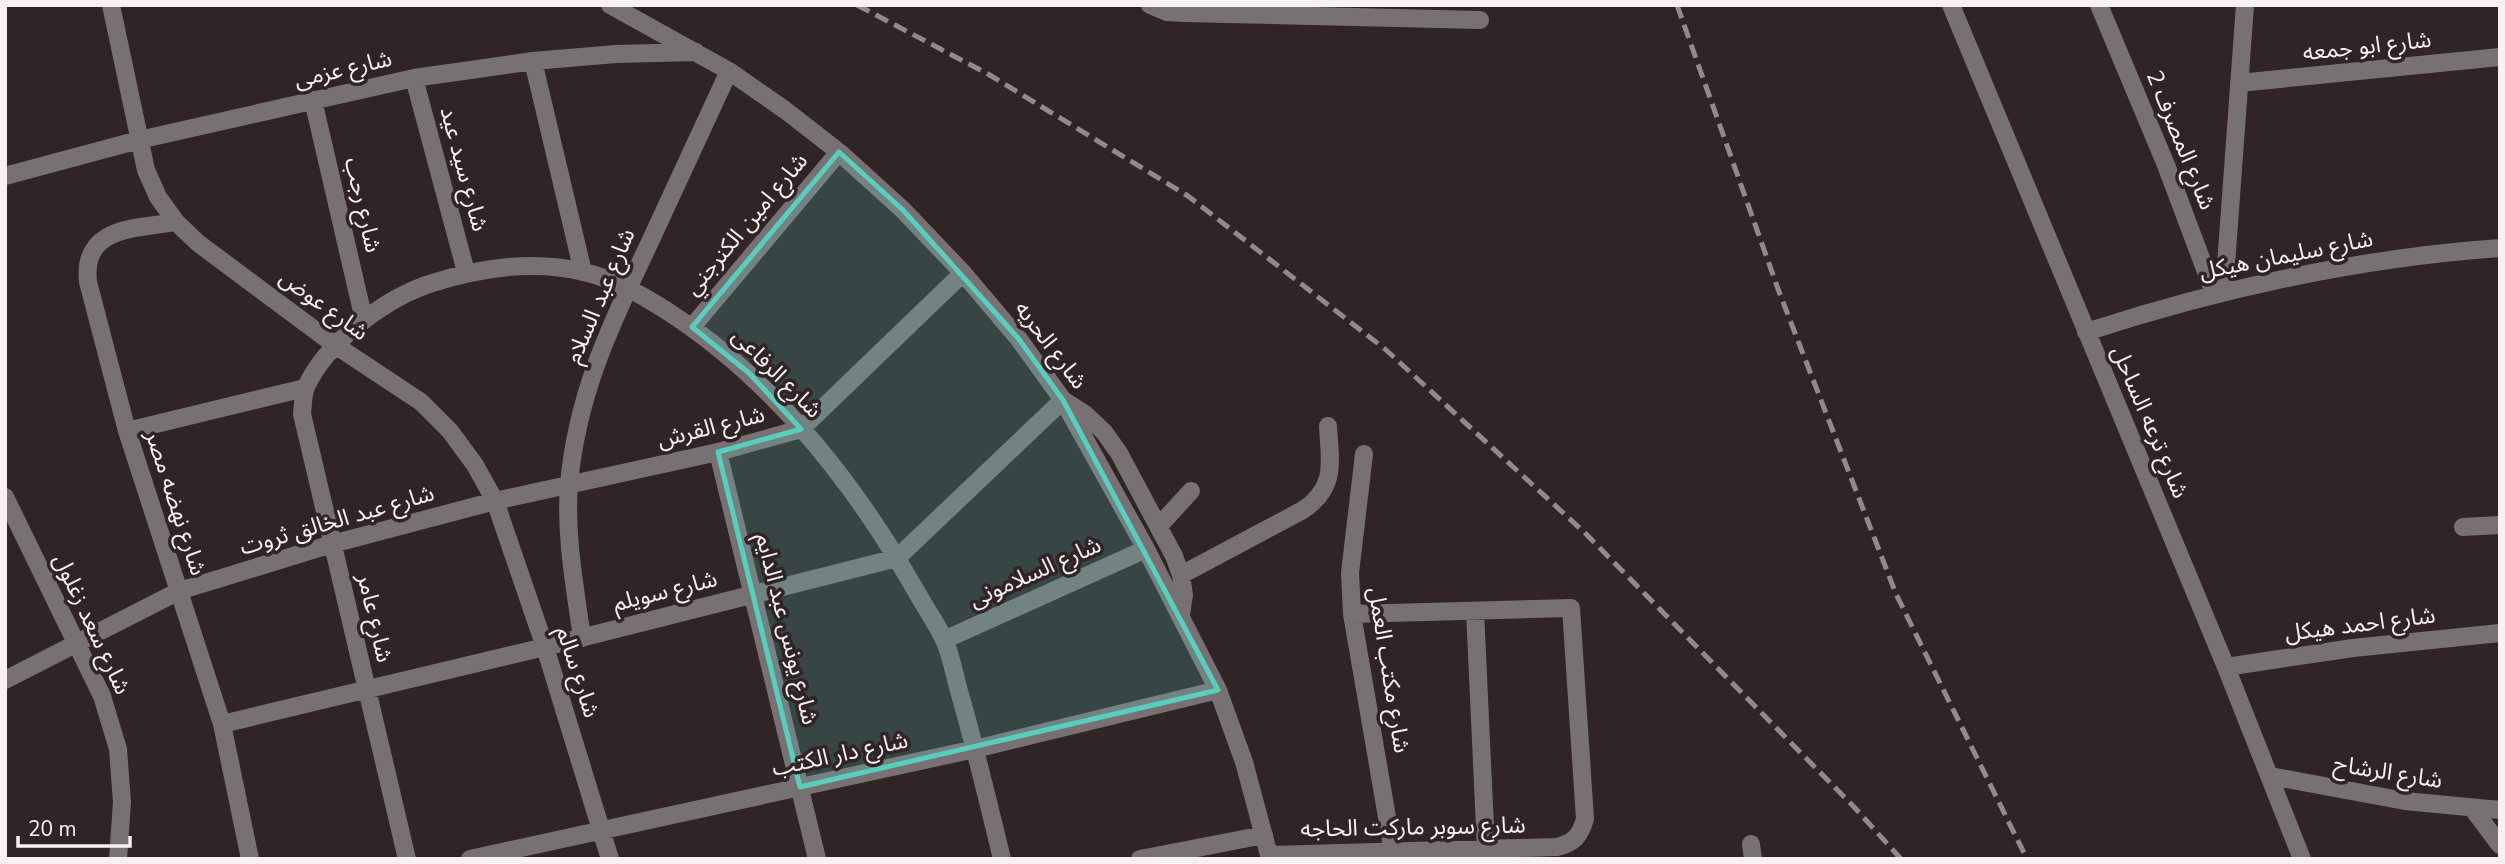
<svg xmlns="http://www.w3.org/2000/svg" width="2505" height="864" font-family="'Nunito Sans','Noto Sans Arabic',sans-serif">
<style>
.lines{fill:none;stroke-linecap:round;stroke-linejoin:round}
.minor{stroke:#787173;stroke-width:18}
.rail{stroke:#93898c;stroke-width:5;stroke-dasharray:14 7;stroke-linecap:butt}
.marked{fill:#59cebf;fill-opacity:0.2;stroke:#59cebf;stroke-width:5;stroke-linejoin:round}
.labels{text-anchor:middle;dominant-baseline:central;stroke-width:7;stroke-linejoin:round;paint-order:stroke}
.street-label{font-size:23px;fill:#f8f0f2;stroke:#302427}
</style>
<rect width="100%" height="100%" fill="#302427"/>
<g class="lines">
<path class="minor" d="M111,5L146,170L158,197L176,222L198,243L335,345L421,402L450,431L475,465L495,501L545,647L610,859
M610,5L729,71L785,110L839,152L903,210L963,273L1018,338L1063,400L1146,549L1218,690L1244,762L1270,859
M1150,5L1167,12L1184,13L1480,20
M1951,5L2226,667L2302,859
M2099,5L2166,165L2214,293
M533,61L583,272
M414,78L466,272
M2239,83L2500,57
M313,100L364,320
M5,176L139,140L414,78L533,61L616,54L696,52
M176,222C135,229 82,226 88,282L127,431L222,724L250,859
M2224,292L2245,5
M692,327L839,152
M2086,332C2221,288 2358,258 2500,248
M127,431L305,388
M718,452L817,859
M1364,454L1350,573L1352,614L1393,852
M5,497L102,696L118,749L122,802L118,859
M1159,526L1191,491
M2463,527L2500,525
M1181,575L1303,510C1337,487 1330,462 1328,426
M1475,611L1486,849
M582,638C575,587 565,536 569,484C577,394 611,324 649,244C676,186 703,128 729,71
M944,640L1146,549
M2226,667L2353,648L2500,633
M5,680L179,591L332,544L495,501L718,452L801,429L963,273
M222,724L545,647L897,558L1063,400L1085,414L1104,432L1119,453L1174,556L1181,575L1184,595L1181,615
M2270,776L2405,801L2500,810
M2473,809L2500,845
M1751,844L1753,859
M1270,855L1557,847C1574,843 1580,836 1585,819L1571,608L1352,614
M407,859L302,414C303,405 303,394 306,387C326,343 382,301 426,285C477,268 531,259 584,272C614,279 638,293 664,309C771,377 854,482 916,591C925,607 936,623 944,639C952,657 955,679 961,698C976,751 989,805 1002,859
M470,859L975,749L1218,690
M1140,859L1264,835"/>
<path class="rail" d="M857,5L988,74L1188,196L1385,349L1585,533L1855,808L1901,859
M1677,5L1778,289L1896,594L2027,859"/>
</g>
<path class="marked" d="M839,152L903,210L1018,338L1063,400L1218,690L800,787L718,452L801,429L749,373L692,327Z"/>
<g class="labels">
<g class="street-label">
<text transform="translate(2367 46) rotate(-6)">شارع ابو جمعه</text>
<text transform="translate(343 69) rotate(-13)">شارع عزمى</text>
<text transform="translate(2181 140) rotate(68)">شارع المصرف 2</text>
<text transform="translate(464 169) rotate(75)">شارع سيد عيد</text>
<text transform="translate(363 205) rotate(77)">شارع رجب</text>
<text transform="translate(746 224) rotate(-50)">شارع امين الكنرجني</text>
<text transform="translate(2286 255) rotate(-11)">شارع سليمان هيكل</text>
<text transform="translate(600 296) rotate(-67)">شارع عبد السلام</text>
<text transform="translate(324 305) rotate(36)">شارع عوض</text>
<text transform="translate(1051 345) rotate(53)">شارع الحريه</text>
<text transform="translate(777 373) rotate(45)">شارع الرفاعى</text>
<text transform="translate(2150 422) rotate(67)">شارع ترعه الساحل</text>
<text transform="translate(711 427) rotate(-14)">شارع القرش</text>
<text transform="translate(176 503) rotate(72)">شارع نهضه مصر</text>
<text transform="translate(337 520) rotate(-16)">شارع عبد الخالق ثروت</text>
<text transform="translate(1035 572) rotate(-24)">شارع السلامونى</text>
<text transform="translate(665 591) rotate(-14)">شارع سويلم</text>
<text transform="translate(375 618) rotate(77)">شارع عامر</text>
<text transform="translate(92 624) rotate(65)">شارع سعد زغلول</text>
<text transform="translate(2360 624) rotate(-7)">شارع احمد هيكل</text>
<text transform="translate(787 629) rotate(76)">شارع يونس عبد الدايم</text>
<text transform="translate(1389 670) rotate(81)">شارع مكتب العمل</text>
<text transform="translate(578 672) rotate(72)">شارع سالم</text>
<text transform="translate(840 754) rotate(-12)">شارع دار الكتب</text>
<text transform="translate(2388 772) rotate(9)">شارع الرشاح</text>
<text transform="translate(1413 827) rotate(-1)">شارع سوبر ماركت الحاجه</text>
</g>
</g>
<rect width="2505" height="864" fill="none" stroke="#f8f0f2" stroke-width="14"/>
<path d="M18 836v10h112v-10" fill="none" stroke="#f8f0f2" stroke-width="3.5"/>
<text x="28" y="836" font-size="21" fill="#f8f0f2" stroke="#302427" stroke-width="5" paint-order="stroke">20 m</text>
</svg>
